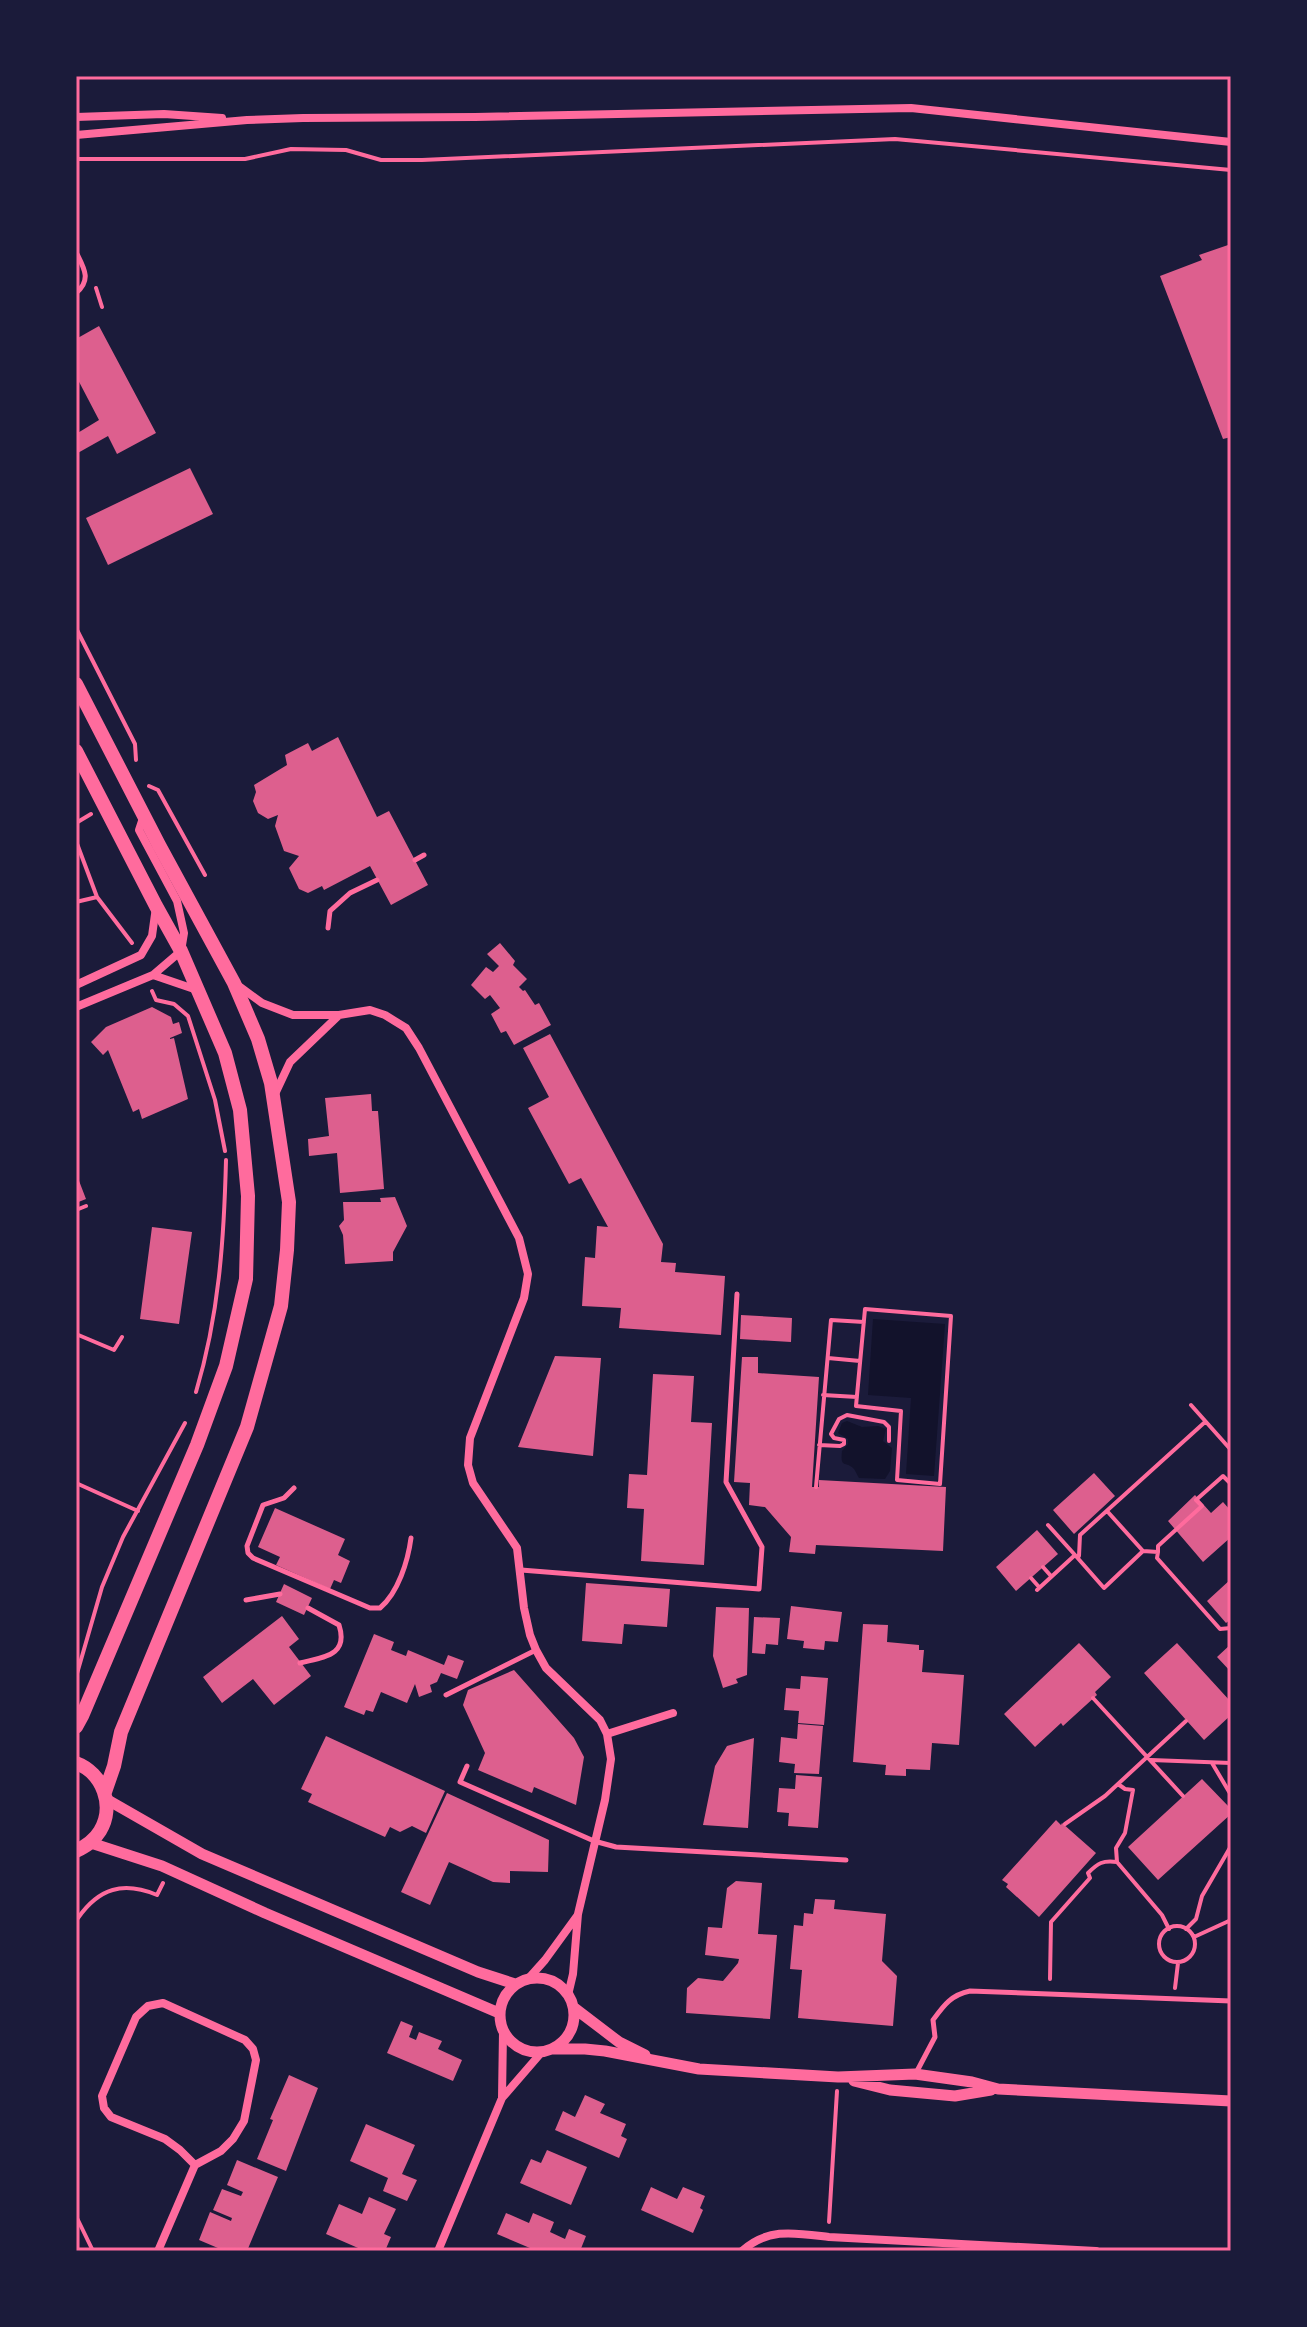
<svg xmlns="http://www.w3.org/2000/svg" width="1307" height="2327" font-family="Manrope,sans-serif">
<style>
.water{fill:#12122b}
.building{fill:#dd5f8e}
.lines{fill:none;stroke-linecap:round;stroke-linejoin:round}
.path{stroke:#ff6b9d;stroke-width:4}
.service{stroke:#ff6b9d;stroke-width:5}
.minor{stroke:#ff6b9d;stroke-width:8}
.tertiary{stroke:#ff6b9d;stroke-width:11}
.secondary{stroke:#ff6b9d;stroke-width:14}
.neatline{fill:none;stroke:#ff6b9d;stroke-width:3}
</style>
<rect width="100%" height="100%" fill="#1b1b3a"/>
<path class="water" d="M873,1319L945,1324L934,1476L906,1474L911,1398L868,1395Z
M847,1421L862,1427L878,1426L886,1429L883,1441L892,1448L890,1471L885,1479L859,1478C857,1475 856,1472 854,1469C846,1460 840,1470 842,1451L848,1444V1439L838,1433L842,1423Z"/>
<path class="building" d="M1231,244V437L1223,439L1160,276L1202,260L1199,255Z
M99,326L156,433L117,454L108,436L76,454V434L99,420L76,376V339Z
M190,468L213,514L108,565L86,518Z
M338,737L377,817L389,811L428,885L391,905L370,866L324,890L322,886L308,893L299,889L289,868L299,856L284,851L275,826L278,815L268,819L258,813L253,801L256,792L254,785L287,765L285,755L308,743L312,751Z
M500,943L515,961L513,965L527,979L519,987L523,991L525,990L535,1005L539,1003L551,1025L514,1045L506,1031L501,1033L491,1014L500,1008L490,995L485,999L471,985L486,967L493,972L499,966L487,954Z
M152,1007L171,1017L173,1024L179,1022L182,1033L170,1038V1039L174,1038L188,1099L142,1119L139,1109L133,1112L108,1050L103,1055L91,1042L106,1027Z
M550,1034L663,1244L661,1262L676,1263L675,1272L725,1276L721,1335L619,1328L621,1308L582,1306L585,1257L595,1258L597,1226L608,1227L581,1178L569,1184L528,1108L549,1097L523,1048Z
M371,1094L372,1111H378L384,1189L340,1193L337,1153L309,1156L308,1139L329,1136L325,1098Z
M76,1173L86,1199L76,1203Z
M395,1197L407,1226L393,1252V1261L345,1264L343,1235L339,1226L344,1220L343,1202H381L380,1198Z
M152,1227L192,1232L179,1324L140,1319Z
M741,1315L792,1318L791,1342L740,1339Z
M555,1356L601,1358L593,1456L518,1447Z
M742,1357H758V1373L819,1377L812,1487H819V1480L946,1487L943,1551L816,1545L815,1554L789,1552L791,1537L765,1507L749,1505L750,1483L734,1482Z
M653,1374L694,1376L691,1422L712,1423L704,1565L641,1561L644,1509L627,1508L629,1474L647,1475Z
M1094,1473L1115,1496L1074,1534L1053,1510Z
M1195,1495L1211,1513L1223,1502L1231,1511V1537L1203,1562L1168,1521Z
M275,1508L345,1539L338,1555L350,1561L341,1583L334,1580L330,1589L276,1565L280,1557L258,1547Z
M1037,1530L1058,1554L1016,1591L996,1567Z
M1231,1579V1619L1226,1623L1207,1601Z
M586,1583L670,1589L667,1627L624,1624L622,1644L582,1641Z
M284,1584L312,1598L304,1615L276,1602Z
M791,1606L842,1612L838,1642L825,1641L824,1650L803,1648L804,1641L787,1639Z
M716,1607L749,1608L747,1675L736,1679L738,1683L723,1688L713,1656Z
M282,1616L299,1639L289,1647L311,1676L274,1705L253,1679L222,1703L203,1677Z
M754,1617L780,1618L778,1645L766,1644L765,1654L752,1653Z
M863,1624L888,1625L887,1642L919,1645V1650H924L922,1672L964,1675L959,1745L932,1743L930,1770L906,1769V1776L885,1775L886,1765L853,1762Z
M374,1634L394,1642L391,1650L406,1656L408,1650L444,1665L448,1655L464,1661L457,1679L441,1673L437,1682L430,1685L432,1692L419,1697L415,1684L407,1703L381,1692L373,1712L366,1710L364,1715L344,1707Z
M1079,1643L1111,1677L1095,1692L1097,1695L1063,1726L1061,1723L1035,1747L1004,1714Z
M1177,1643L1231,1702V1715L1204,1740L1144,1673Z
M1231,1644V1672L1217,1657Z
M514,1670L574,1738L584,1757L576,1805L534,1787L532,1793L478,1770L485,1753L463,1705L468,1690Z
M801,1676L828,1678L824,1725L798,1723L799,1711L784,1710L786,1688L800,1689Z
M798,1724L823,1726L819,1774L794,1773L795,1764L779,1762L781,1737L797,1739Z
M326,1736L445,1791L426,1833L412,1826L400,1832L390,1827L385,1837L308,1802L312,1794L301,1789Z
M754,1738L748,1828L703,1825L715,1766L727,1746Z
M796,1775L822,1777L818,1828L788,1826L789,1813L777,1812L779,1788L795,1789Z
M1202,1779L1231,1809V1814L1158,1880L1128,1847Z
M447,1793L549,1840L548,1872L510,1871V1883L493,1882L449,1862L430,1905L401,1892Z
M1056,1820L1061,1825L1062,1823L1096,1853L1039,1917L1006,1887L1008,1884L1002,1880Z
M736,1881L762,1883L758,1934L777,1935L770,2019L686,2013L687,1988L698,1978L723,1981L738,1963L739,1959L705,1955L708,1927L722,1928L727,1888Z
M815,1899L835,1900L834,1909L886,1914L882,1961L897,1976L893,2026L798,2018L802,1970L790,1969L794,1925L803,1926L804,1913L813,1914Z
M401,2021L413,2026L409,2037L416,2040L419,2032L442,2041L438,2049L462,2060L453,2081L387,2053Z
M289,2075L318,2088L286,2171L257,2159L273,2120L270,2119Z
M585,2095L605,2104L600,2113L626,2124L621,2136L627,2139L619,2158L555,2130L563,2111L575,2117Z
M366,2124L415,2145L402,2174L417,2180L407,2201L383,2191L388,2178L350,2161Z
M547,2150L587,2167L571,2205L520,2183L531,2159L541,2163Z
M237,2160L278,2177L247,2251H225L199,2240L210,2212L231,2221L232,2218L213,2210L222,2189L241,2196L243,2192L227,2185Z
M651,2187L677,2199L683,2187L705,2196L700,2208L703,2210L693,2233L641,2210Z
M369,2197L396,2209L384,2234L391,2237L385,2251H365L326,2234L339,2204L362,2214Z
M506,2213L529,2223L533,2213L554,2222L550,2232L565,2239L569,2229L586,2236L580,2251H537L497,2234Z"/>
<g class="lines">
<path class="path" d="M76,159H245L291,149L346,150L381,160H422L895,139L1231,170
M96,288L102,307
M76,628L135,744L136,760
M149,786L158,790L205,875
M76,823L91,814
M76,841L97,897L132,943
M76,902L97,897
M152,991L156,1000L174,1004L188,1016L215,1100L225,1151
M76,1210L86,1206
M865,1309L951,1316L940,1484L897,1480L901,1411L856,1406Z
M76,1334L114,1350L122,1337
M828,1358L860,1361
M196,1392C219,1315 224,1240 226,1160
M823,1395L857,1397
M1191,1405L1231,1450
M819,1445L840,1446L844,1444V1440L834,1438L831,1434L839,1419L847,1415L884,1422L889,1427V1441
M76,1483L138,1511
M816,1487L831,1320L864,1322
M1107,1511L1143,1551
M1048,1525L1075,1555
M1158,1552V1546L1202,1506L1196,1500L1223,1476L1231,1484
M1079,1556L1080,1535L1205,1422
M1043,1567L1051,1576
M1031,1578L1039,1587
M1037,1590L1075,1555L1104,1588L1143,1551L1158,1552L1157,1558L1220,1629L1231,1628
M76,1677L102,1587L123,1537L185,1423
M1093,1698L1183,1796
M1151,1760L1231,1763
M1212,1763L1231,1795
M1118,1784L1125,1789L1133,1790L1125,1833L1116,1848L1117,1862L1162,1915L1169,1929
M1065,1824L1105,1796L1186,1721
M78,1918C99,1888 123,1881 157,1895L163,1883
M1159 1944a18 18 0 1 1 36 0a18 18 0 1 1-36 0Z
M1186,1929L1196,1919L1202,1896L1231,1846
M1194,1937L1231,1920
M1050,1979L1051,1922L1090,1878L1088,1873C1098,1863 1103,1860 1117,1862
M1175,1988L1178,1963
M76,2216L93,2251
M829,2222L837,2091"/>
<path class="service" d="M76,252C84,268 92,280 76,293
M415,860L424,855
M328,928L330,911L350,893L377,880
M294,1488L284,1498L263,1505L247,1546L248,1553L253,1558L370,1608H380C398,1593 408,1561 411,1538
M521,1570L759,1589L762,1547L726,1482L737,1294
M246,1600L280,1594
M300,1663C323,1657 349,1656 339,1625L308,1608
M446,1695L536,1650
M467,1766L460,1782L594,1841L616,1847L846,1860
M916,2073L935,2037L933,2020C944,2005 951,1995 970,1991L1231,2001"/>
<path class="minor" d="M76,117L164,114L222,118
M76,135L247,120L303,118L475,117L911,108L1231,142
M153,975L197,990
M236,984L262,1003L293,1015H339L370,1010L385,1015L406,1028L419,1048L519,1238L528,1274L524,1298L470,1438L468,1465L473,1483L517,1548L524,1608L530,1635L536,1650L546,1668L600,1720L607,1734L611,1759L605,1800L578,1914L573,1974L568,1995
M76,985L141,955L152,936L156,907
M76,1007L153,975L181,951L184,933L177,901L139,830L144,815
M275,1094L290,1062L338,1016
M607,1734L673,1713
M528,1979L545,1960L577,1916
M502,2098L503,2032
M158,2251L195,2165L221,2151L233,2139L244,2121L256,2060L253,2049L245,2040L163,2003L148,2006L136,2017L102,2096L104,2108L111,2117L165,2139L180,2150L195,2165
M438,2251L502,2098L541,2053
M742,2251C768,2227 796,2233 829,2237L1096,2251"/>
<path class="tertiary" d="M106,1799L202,1854L478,1972L515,1984
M91,1843L162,1866L265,1913L499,2013
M500 2015a37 37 0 1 1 74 0a37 37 0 1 1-74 0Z
M573,2007L619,2042L645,2055
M552,2049H585L605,2051L699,2069L838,2077L915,2074L972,2082L998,2089L1231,2101
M854,2081L890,2090L955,2096L991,2090"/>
<path class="secondary" d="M76,684L159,845L234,983L258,1039L271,1083L289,1202L287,1250L281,1306L247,1427L121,1732L114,1766L105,1792
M76,751L156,906L181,951L225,1053L240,1110L248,1196L246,1279L226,1366L197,1445L82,1716L76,1727
M76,1763C103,1773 115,1806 100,1831C94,1841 86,1846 76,1851"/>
</g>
<rect width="1307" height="2327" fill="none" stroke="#1b1b3a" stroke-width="156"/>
<rect x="78" y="78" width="1151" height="2171" class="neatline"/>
</svg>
